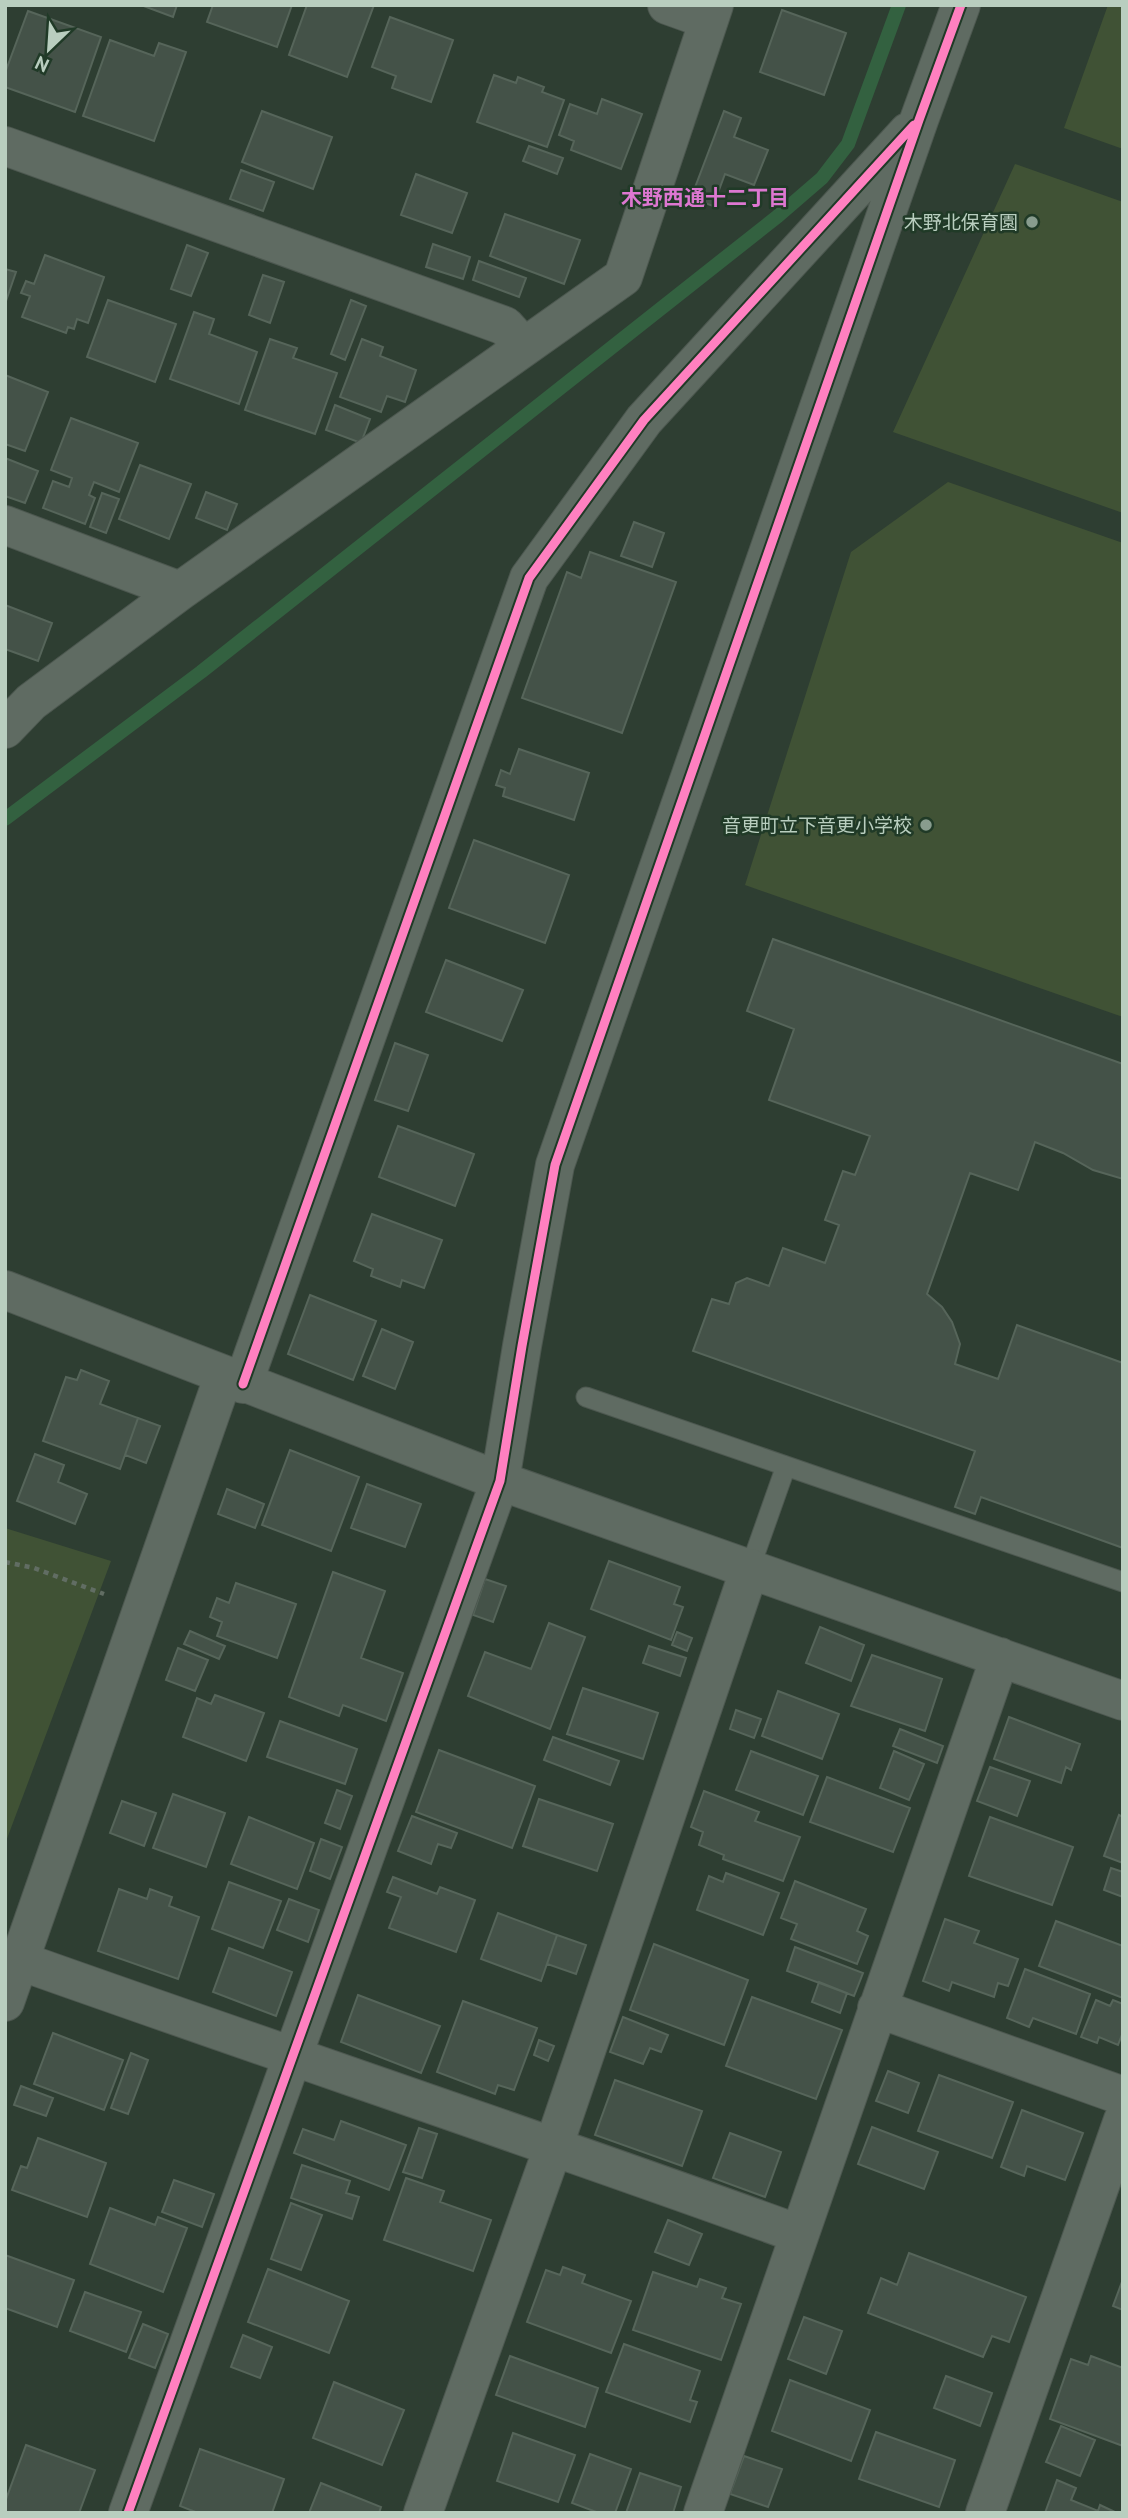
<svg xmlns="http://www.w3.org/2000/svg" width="1128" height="2518" font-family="'PT Sans','Noto Sans JP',sans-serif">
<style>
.green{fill:#405235}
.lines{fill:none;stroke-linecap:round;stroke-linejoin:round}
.stream{stroke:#336140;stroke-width:14}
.building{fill:#445248;stroke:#56655a;stroke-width:2}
.lane-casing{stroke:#4d5850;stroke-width:21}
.street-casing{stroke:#4d5850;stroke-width:40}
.path{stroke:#616d63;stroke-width:4.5;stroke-dasharray:5 5;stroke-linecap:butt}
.lane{stroke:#5f6b62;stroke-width:19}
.street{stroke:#5f6b62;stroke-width:38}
.cycleway-casing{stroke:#203a27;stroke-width:13}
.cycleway{stroke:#ff80c0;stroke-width:9}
.poi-dot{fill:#889c8e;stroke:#203a27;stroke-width:2.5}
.labels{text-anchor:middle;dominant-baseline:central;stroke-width:5;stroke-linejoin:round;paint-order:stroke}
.poi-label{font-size:19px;fill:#b9cebf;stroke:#203a27;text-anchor:end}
.neighbourhood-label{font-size:21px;font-weight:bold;fill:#dd77d1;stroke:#203a27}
</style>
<rect width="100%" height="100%" fill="#2e3e32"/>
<path class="green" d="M1108,5H1123V149L1064,128Z
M1015,164L1123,202V513L893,432Z
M948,482L1123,543V1017L745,885L851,552Z
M5,1528L111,1561L5,1844Z"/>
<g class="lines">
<path class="stream" d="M5,819L201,672L778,216L822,178L848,144L899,5"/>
</g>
<path class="building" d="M141,5H177L173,17Z
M213,5H292L277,47L207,22Z
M307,5H374L347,77L289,55Z
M782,10L846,33L824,95L760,72Z
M28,11L101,37L75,112L5,87V73Z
M390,17L453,40L431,102L392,88L396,76L372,67Z
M110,40L154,56L159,43L186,52L154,141L83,116Z
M494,75L516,83L518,77L544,87L542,92L564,100L547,147L477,122Z
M602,99L642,114L621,169L571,150L574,141L559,135L570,104L597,114Z
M262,111L332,137L313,189L242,162Z
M724,111L741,118L734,137L768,150L754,185L725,174L713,206L691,198Z
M529,146L563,158L557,174L523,161Z
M241,170L274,182L263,211L230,199Z
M416,174L467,193L452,233L401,215Z
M505,214L580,240L564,284L490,256Z
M433,244L470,257L463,279L426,267Z
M187,245L208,253L191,296L171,289Z
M45,255L104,277L88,323L77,319L74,329L68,327L66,333L22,317L30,296L21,293L26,281L34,284Z
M479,261L526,278L519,297L473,280Z
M5,269L16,272L5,304Z
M263,275L284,282L270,323L249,315Z
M108,300L176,324L155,382L87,357Z
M351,300L366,306L345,360L331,354Z
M194,312L214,319L209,334L257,352L239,404L170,379Z
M270,339L297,348L293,358L337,373L315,434L245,410Z
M362,339L383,347L380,356L416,370L405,402L387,396L381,412L340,397Z
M5,375L48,392L25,451L5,444Z
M335,405L370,419L361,443L326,430Z
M71,418L138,443L119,492L94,482L89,495L95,498L85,524L43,508L53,481L69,487L72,478L51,470Z
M5,458L38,471L25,503L5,496Z
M140,465L191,484L169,539L119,519Z
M206,492L237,504L227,530L196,518Z
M102,493L119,499L106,533L90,527Z
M634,522L664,533L652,567L621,556Z
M590,552L676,582L622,733L522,698L567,572L581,578Z
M5,605L52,623L38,661L5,649Z
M519,749L589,773L574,820L503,796L505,788L496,785L501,770L510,774Z
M474,840L569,875L545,943L449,908Z
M773,939L1123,1064V1179L1093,1170L1063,1153L1035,1142L1018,1190L970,1173L927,1294L942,1307L952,1322L960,1344L955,1364L998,1379L1017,1325L1123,1363V1548L981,1497L975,1514L955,1507L975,1451L693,1351L712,1299L729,1304L736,1283L747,1278L769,1286L783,1248L825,1263L839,1225L825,1220L843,1171L855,1175L870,1136L769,1100L794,1029L747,1011Z
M446,960L523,990L502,1041L426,1012Z
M395,1043L428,1055L408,1111L375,1100Z
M398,1126L474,1154L455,1206L379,1177Z
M372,1214L442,1240L424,1288L402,1280L400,1287L371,1276L373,1269L354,1261Z
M310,1295L376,1321L353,1380L288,1354Z
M382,1329L413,1342L395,1389L363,1376Z
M81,1370L109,1381L100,1404L138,1418L120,1469L43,1441L66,1377L77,1380Z
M138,1418L160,1426L146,1463L125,1455Z
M290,1450L359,1477L331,1551L262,1525Z
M35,1454L64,1465L58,1482L87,1494L75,1524L17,1501Z
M367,1484L421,1504L405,1547L351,1528Z
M227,1489L264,1504L255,1528L218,1514Z
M609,1561L680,1587L674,1604L683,1607L671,1640L591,1609Z
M333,1572L385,1591L361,1658L403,1673L386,1721L343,1705L339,1716L289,1697Z
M485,1579L506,1586L493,1622L473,1615Z
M236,1583L296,1604L277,1658L217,1636L222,1622L210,1617L217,1598L229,1603Z
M549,1623L585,1637L550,1729L468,1696L485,1652L531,1669Z
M820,1627L864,1645L851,1681L806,1663Z
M190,1631L225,1646L219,1659L184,1644Z
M677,1632L692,1638L687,1651L672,1645Z
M649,1646L686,1658L680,1676L643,1663Z
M178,1648L208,1660L195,1691L166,1680Z
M872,1655L942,1679L925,1731L851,1706Z
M583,1688L658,1713L643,1759L567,1734Z
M778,1691L839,1714L822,1759L762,1736Z
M215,1695L264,1713L246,1761L183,1737L197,1698L211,1704Z
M736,1710L761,1719L754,1738L730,1729Z
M1009,1717L1080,1744L1071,1770L1066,1767L1061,1783L994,1759Z
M280,1721L357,1749L345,1784L267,1757Z
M900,1729L943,1746L937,1763L893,1746Z
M553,1737L619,1761L610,1785L544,1760Z
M439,1750L535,1786L512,1848L416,1812Z
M751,1751L818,1776L803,1815L736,1790Z
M894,1751L924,1764L909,1800L880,1788Z
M990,1767L1030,1781L1017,1816L977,1801Z
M827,1777L910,1808L893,1852L810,1822Z
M337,1790L352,1796L340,1829L325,1823Z
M704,1791L759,1812L755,1821L800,1837L783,1881L723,1859L724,1855L699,1845L703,1832L691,1827Z
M173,1794L225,1813L206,1867L153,1848Z
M539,1799L613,1824L597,1871L523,1846Z
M122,1801L156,1813L144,1846L110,1833Z
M1119,1815L1123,1817V1863L1104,1856Z
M412,1816L457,1833L451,1848L438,1844L431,1864L398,1851Z
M249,1817L314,1843L297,1889L231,1864Z
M990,1817L1073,1847L1052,1905L969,1876Z
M321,1839L342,1847L330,1879L310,1871Z
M1111,1868L1123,1872V1897L1104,1890Z
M726,1873L779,1893L763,1935L697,1910L709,1876L723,1882Z
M393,1877L437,1894L440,1887L475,1900L456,1952L389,1928L401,1897L387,1892Z
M795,1881L866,1909L857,1931L868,1936L857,1964L791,1939L797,1924L781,1918Z
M229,1882L281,1901L263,1948L212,1929Z
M119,1889L147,1899L150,1889L172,1897L169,1906L199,1917L178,1979L98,1951Z
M289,1899L319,1910L308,1942L277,1930Z
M498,1913L557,1935L541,1981L481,1959Z
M945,1919L979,1931L974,1943L1018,1959L1008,1986L998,1983L994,1997L952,1982L949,1991L923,1981Z
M1056,1921L1123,1946V1998L1039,1966Z
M557,1935L586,1945L576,1974L547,1964Z
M654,1944L748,1980L724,2045L630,2010Z
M795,1947L863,1973L854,1996L787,1971Z
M229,1948L292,1972L276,2016L213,1992Z
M1025,1969L1090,1994L1076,2034L1033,2018L1029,2027L1007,2018Z
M819,1982L847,1993L840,2013L812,2002Z
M358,1995L440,2026L421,2073L341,2042Z
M752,1997L842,2030L816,2099L726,2066Z
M1096,2000L1110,2006L1113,2000L1123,2004V2032L1118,2045L1099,2037L1097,2043L1081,2037Z
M463,2001L537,2028L514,2090L498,2085L495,2094L437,2072Z
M623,2017L668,2035L661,2052L650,2048L643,2064L610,2052Z
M53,2033L123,2060L104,2110L34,2084Z
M539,2040L554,2046L548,2061L534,2055Z
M131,2053L148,2060L128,2114L111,2108Z
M888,2071L919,2083L908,2113L876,2101Z
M939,2075L1013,2102L992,2158L918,2131Z
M615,2080L702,2111L682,2166L595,2135Z
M21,2086L53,2098L46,2116L14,2105Z
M1022,2110L1083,2133L1065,2180L1027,2166L1024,2176L1001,2167Z
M341,2121L406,2145L389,2190L294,2153L303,2129L334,2140Z
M872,2127L938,2152L924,2189L858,2164Z
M419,2128L437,2134L422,2178L403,2172Z
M730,2133L781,2152L765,2197L713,2178Z
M38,2138L106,2163L87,2217L12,2190L21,2166L27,2168Z
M302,2165L350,2181L346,2193L359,2197L352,2219L291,2198Z
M406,2178L444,2191L440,2202L491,2220L473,2271L384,2240Z
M174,2180L214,2194L202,2227L162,2212Z
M291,2203L322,2215L301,2270L271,2259Z
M110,2208L155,2225L158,2217L187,2228L163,2292L90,2264Z
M668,2220L702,2234L689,2265L655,2252Z
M909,2253L1026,2297L1009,2342L992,2336L983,2357L868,2313L881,2278L897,2285Z
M5,2255L74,2280L57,2327L5,2308Z
M563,2267L585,2275L582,2283L631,2301L611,2353L527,2322L546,2270L560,2275Z
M268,2269L349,2301L329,2353L248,2322Z
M653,2272L697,2287L700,2279L726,2288L722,2298L741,2304L721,2360L633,2330Z
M1123,2279V2310L1113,2306Z
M85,2292L141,2312L126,2352L70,2331Z
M804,2317L842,2331L826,2374L788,2359Z
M143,2324L168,2334L155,2368L129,2358Z
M243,2335L272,2347L260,2378L231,2367Z
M624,2344L700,2371L690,2400L697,2402L690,2422L606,2392Z
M510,2356L598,2388L585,2427L496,2395Z
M1091,2356L1123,2368V2446L1050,2419L1071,2359L1088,2365Z
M946,2376L992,2393L980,2426L934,2408Z
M790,2380L870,2410L851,2461L772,2431Z
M334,2382L404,2410L382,2465L313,2438Z
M1061,2426L1095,2440L1080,2476L1046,2462Z
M876,2432L955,2460L939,2507L859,2479Z
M513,2433L575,2455L558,2502L497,2481Z
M26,2445L95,2470L79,2513H5V2502Z
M200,2449L284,2479L272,2513H198L180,2506Z
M590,2454L631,2469L615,2513H599L572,2503Z
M744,2456L782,2469L768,2507L730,2494Z
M640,2473L681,2487L673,2513H626Z
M1057,2480L1076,2488L1071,2500L1098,2511L1100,2505L1117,2513H1045Z
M321,2483L381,2507L379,2513H309Z"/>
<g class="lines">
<g class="lane-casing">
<path id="lane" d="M586,1397L786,1466
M750,1568L786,1466L1123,1582"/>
</g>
<g class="street-casing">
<path id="street" d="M667,5L709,20
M5,146L505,326L524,347
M5,525L180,591
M5,729L31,702L180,591L623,277L714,5
M5,1290L500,1481L1123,1701
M243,1384L529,578L644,420L908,132
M20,1961C279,2053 540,2140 799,2234
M5,2002L224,1375
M877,2008L1123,2096
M128,2513L500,1481L522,1346L555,1165L919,120L961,5
M423,2513L554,2145L750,1568
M703,2513L1000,1657
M985,2513L1123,2120"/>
</g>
<path class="path" d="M5,1562L34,1568L104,1594"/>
<use href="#lane" class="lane"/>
<use href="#street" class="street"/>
<g class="cycleway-casing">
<path id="cycleway" d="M243,1384L529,578L644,420L914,125
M128,2513L500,1481L522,1346L555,1165L919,120L961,5"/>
</g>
<use href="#cycleway" class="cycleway"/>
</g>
<g class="poi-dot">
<circle cx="1032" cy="222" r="7"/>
<circle cx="926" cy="825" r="7"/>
</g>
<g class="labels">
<g class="poi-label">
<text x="1018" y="222">木野北保育園</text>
<text x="912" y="825">音更町立下音更小学校</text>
</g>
<g class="neighbourhood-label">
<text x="705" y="197">木野西通十二丁目</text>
</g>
</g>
<rect width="1128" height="2518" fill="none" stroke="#b9cebf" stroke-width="14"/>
<g transform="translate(49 49) rotate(205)" stroke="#203a27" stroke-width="5" paint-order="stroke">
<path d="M0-5L12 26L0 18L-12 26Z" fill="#b9cebf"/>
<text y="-10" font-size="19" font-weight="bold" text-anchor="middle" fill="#b9cebf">N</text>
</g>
</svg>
